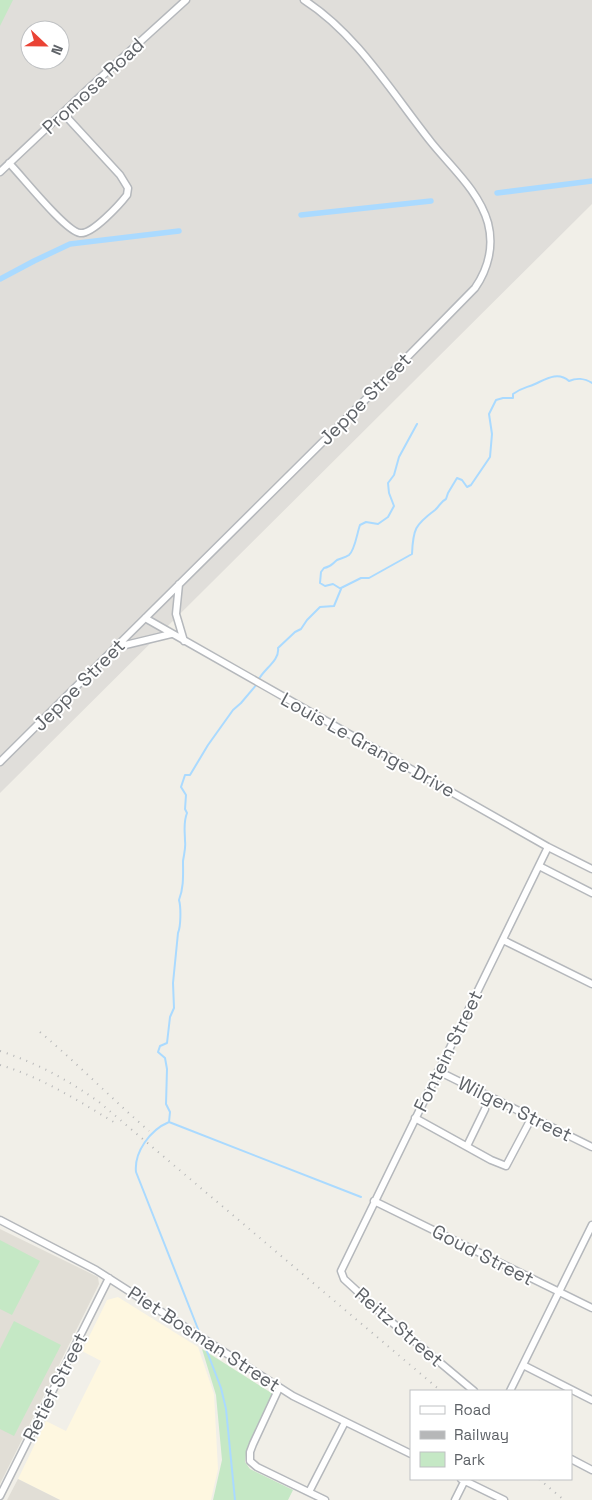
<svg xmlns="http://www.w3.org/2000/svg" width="592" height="1500" font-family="'Space Grotesk',sans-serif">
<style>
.commercial{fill:#fef7e0}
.industrial{fill:#e0deda;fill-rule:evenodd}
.education{fill:#e1ded6}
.green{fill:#c5e8c5}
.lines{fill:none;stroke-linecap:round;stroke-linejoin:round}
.stream{stroke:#aadaff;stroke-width:2}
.canal{stroke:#aadaff;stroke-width:5.5}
.minor-casing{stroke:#b5b8bc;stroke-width:9}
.minor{stroke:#fff;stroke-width:6}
.rail{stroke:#b6b7b8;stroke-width:2;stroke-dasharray:1 6;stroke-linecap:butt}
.labels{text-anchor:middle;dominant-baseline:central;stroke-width:4;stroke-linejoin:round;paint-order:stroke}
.street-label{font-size:19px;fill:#5f6368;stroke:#fff}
</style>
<rect width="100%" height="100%" fill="#f1efe8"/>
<path class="commercial" d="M118,1297L198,1347L214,1394L218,1469L211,1500H60L18,1479L46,1421L66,1431L101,1361L82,1351L107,1300Z"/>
<path class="industrial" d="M0,0H592V204L0,793ZM30,30H60V60H30Z"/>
<path class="education" d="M0,1229L98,1277L99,1284L0,1484Z
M18,1479L60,1500H7Z"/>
<path class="green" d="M0,0H13L0,26Z
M0,1240L40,1261L12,1315L0,1309Z
M14,1321L61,1345L14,1436L0,1429V1349Z
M202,1349L273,1394L246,1454L245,1462L250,1469L293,1490L288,1500H213L222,1460L216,1395Z"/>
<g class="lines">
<path class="stream" d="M341,588L361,578H369L412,554C413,529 415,525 435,510C440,506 440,502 446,499L448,493L457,478L462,480L467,487L471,485L490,457L492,434L489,414L496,400L503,398H513V394C523,387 526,388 535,384C546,379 558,371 569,381C576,378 585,378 592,383
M259,679C264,669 280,660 278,648L295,632L301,629L307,620L320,607L334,606L341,589L333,584L325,586L320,583L321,572L324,568C331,567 332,564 337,560C341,558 345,558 349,555C355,550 357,533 360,525L366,522L378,524L388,517L394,506L389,493L388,483L394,475L399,457L417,424
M169,1122L170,1112L166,1104L167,1069L165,1058L158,1052L160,1046L167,1043L170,1017L174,1008L173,983L178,933C181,926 181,907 179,900C184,887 183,875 183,861C184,854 186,848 185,841C185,831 183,823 187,813L185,809L186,795L181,787L185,775H190L208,745L233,710L241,703L257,684
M200,1334L136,1172C134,1152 150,1130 169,1122L361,1197
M203,1341L221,1388L226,1409L235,1500"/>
<path class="canal" d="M497,193L592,181
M301,215L431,201
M0,279L34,261L70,244L179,231"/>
<g class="minor-casing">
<path id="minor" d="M9,163C22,176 65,231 80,233C92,235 120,204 127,195L128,188L120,175L63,113
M0,172L88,89L186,0
M179,584L176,614L184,641
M145,618L548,847L592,869
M117,647L171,634
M0,762L371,394L475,288C488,269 494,246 488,223C479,191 451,167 431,142C392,93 357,34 304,0
M539,866L592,893
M503,940L592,984
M438,1071L592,1147
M415,1118L491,1160L506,1166L532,1117
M467,1146L485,1109
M374,1201L592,1308
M0,1220L96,1270L293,1396L411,1454
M523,1365L592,1400
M279,1388L253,1444L250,1452V1461L257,1467L325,1500
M474,1391L382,1314L344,1279L341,1271L548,847
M510,1391L592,1225
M571,1459L592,1470
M461,1479L504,1500
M309,1492L345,1422
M0,1496L109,1278
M455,1500L465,1480"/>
</g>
<use href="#minor" class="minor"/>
<path class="rail" d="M40,1032C78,1064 112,1099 149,1131
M0,1051C37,1063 68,1080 99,1102L441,1391
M0,1065C42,1077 80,1102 117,1124
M539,1479L564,1500"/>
</g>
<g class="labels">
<g class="street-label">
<text transform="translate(93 86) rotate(-43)">Promosa Road</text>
<text transform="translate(365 399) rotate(-45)">Jeppe Street</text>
<text transform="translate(79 685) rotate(-45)">Jeppe Street</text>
<text transform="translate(368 745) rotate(29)">Louis Le Grange Drive</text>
<text transform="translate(448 1051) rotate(-64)">Fontein Street</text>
<text transform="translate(515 1109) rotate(26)">Wilgen Street</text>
<text transform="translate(483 1255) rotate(27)">Goud Street</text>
<text transform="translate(399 1327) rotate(41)">Reitz Street</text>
<text transform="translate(204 1339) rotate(33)">Piet Bosman Street</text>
<text transform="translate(55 1387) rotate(-63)">Retief Street</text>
</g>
</g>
<rect x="410" y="1390" width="162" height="90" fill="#ffffff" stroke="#bfc1c3"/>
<rect x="420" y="1406" width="25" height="8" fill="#ffffff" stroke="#bfc1c3"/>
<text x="454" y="1415" font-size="15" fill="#5f6368">Road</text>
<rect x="420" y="1431" width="25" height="8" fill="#b6b7b8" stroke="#bfc1c3"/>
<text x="454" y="1440" font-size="15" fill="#5f6368">Railway</text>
<rect x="420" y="1452" width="25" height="15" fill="#c5e8c5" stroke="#bfc1c3"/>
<text x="454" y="1465" font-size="15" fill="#5f6368">Park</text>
<g transform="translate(45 45) rotate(112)"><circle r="24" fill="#ffffff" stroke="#bfc1c3"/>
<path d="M0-4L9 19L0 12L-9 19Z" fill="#ea4335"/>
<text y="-8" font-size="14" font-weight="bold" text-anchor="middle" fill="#5f6368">N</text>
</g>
</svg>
